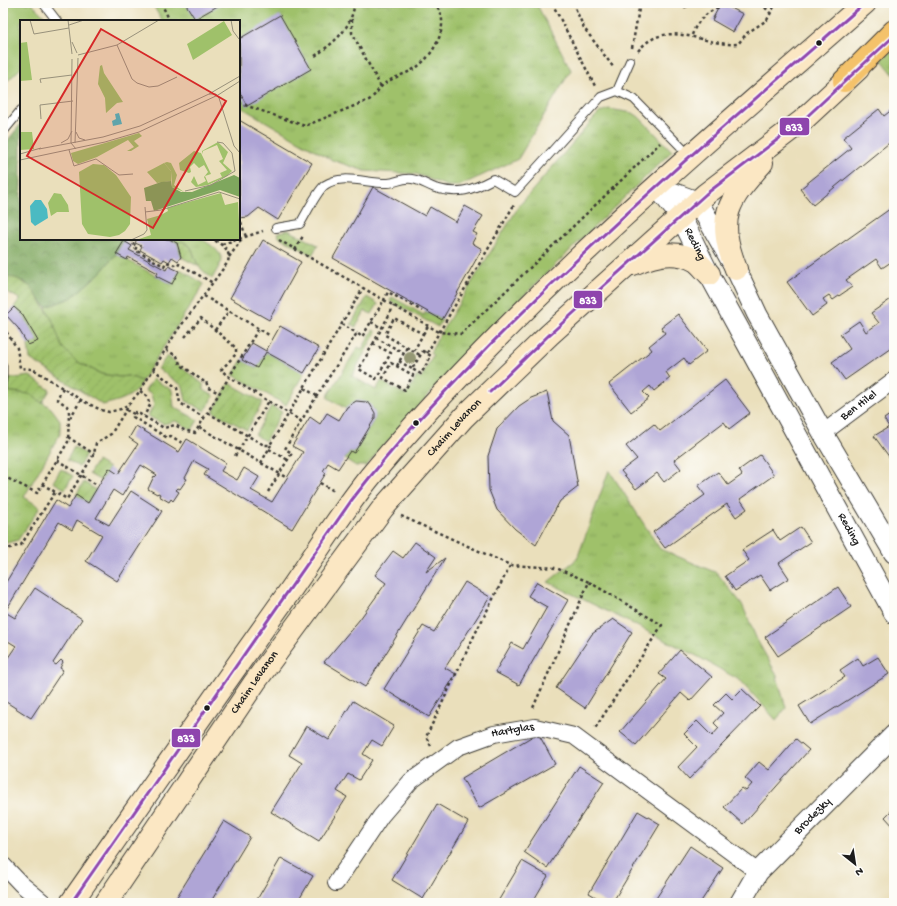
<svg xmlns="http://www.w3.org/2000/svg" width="897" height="906" font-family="'Gochi Hand',sans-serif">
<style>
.grass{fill:url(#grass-tufts);stroke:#5e6e43}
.forest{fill:url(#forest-crowns);stroke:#4e623d}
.park{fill:#9fc16a;stroke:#5e6e43}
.garden{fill:url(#garden-furrows);stroke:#5e6e43}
.building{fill:#afa5d6}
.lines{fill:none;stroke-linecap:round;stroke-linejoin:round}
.service-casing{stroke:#3b3934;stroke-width:10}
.minor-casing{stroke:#3b3934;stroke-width:18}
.tertiary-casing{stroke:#3b3934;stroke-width:22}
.secondary-casing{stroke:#3b3934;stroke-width:24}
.trunk-casing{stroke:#3b3934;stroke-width:24}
.path{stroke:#3b3934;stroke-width:2.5;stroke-dasharray:3 3;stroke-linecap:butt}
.service{stroke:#fff;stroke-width:8}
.minor{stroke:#fff;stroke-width:16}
.tertiary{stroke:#fff;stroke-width:20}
.secondary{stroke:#fbe7c3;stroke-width:22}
.trunk{stroke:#f4c26a;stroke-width:22}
.bus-1-casing{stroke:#fdfcf7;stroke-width:6}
.bus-1{stroke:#8e44ad;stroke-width:3}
.tree{fill:#959875}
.bus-dot{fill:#1c1c1c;stroke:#fdfcf7;stroke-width:1.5}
.labels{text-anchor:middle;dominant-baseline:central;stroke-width:4;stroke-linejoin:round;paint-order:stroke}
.street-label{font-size:12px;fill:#1c1c1c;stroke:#fdfcf7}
.inset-road{fill:none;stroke:#98917b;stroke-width:1}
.view{fill:#d62828;fill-opacity:0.15;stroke:#d62828;stroke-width:2}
.inset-edge{fill:none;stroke:#1c1c1c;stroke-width:2}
.line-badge{stroke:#fdfcf7;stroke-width:1.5}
.badge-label{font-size:11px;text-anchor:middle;font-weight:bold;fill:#fff}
</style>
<defs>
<pattern id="grass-tufts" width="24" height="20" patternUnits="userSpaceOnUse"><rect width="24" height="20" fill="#9fc16a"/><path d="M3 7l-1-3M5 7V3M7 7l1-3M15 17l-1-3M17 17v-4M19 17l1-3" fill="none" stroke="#88a55b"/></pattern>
<pattern id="forest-crowns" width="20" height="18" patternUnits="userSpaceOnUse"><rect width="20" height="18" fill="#7fa75e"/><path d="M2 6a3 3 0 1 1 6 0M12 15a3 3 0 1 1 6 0" fill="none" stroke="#67874d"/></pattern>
<pattern id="garden-furrows" width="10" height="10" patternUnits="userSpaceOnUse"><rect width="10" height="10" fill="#9fc16a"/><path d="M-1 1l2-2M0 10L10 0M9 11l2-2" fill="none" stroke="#88a55b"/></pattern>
</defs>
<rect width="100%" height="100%" fill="#fdfcf7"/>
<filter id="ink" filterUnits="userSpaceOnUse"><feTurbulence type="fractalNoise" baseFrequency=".025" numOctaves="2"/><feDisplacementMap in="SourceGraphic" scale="8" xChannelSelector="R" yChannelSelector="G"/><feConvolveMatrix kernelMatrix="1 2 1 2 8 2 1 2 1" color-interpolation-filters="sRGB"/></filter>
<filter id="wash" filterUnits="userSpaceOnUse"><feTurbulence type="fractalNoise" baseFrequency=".012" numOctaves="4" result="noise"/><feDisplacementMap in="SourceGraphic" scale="16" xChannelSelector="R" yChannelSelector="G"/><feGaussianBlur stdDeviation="0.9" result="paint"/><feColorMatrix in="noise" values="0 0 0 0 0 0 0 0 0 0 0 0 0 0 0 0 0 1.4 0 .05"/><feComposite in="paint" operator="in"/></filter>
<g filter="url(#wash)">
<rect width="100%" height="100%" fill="#eadfbb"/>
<path class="grass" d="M152,3H536L571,70L518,159L459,186H447L416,174L365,171L332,160L239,106V21H162Z
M894,48V75L881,59Z
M609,109L633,113L639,117L672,151L470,348L366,466H356L345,459L350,451L354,453L375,418C375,406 367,400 356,401L346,409L327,397L358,347L362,349L373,330L376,332L352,376L376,390L381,381L406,395L417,376L421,378L433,355L430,353L440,334L519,206L594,118L600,112Z
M169,239C178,239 193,236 201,239C209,243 222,252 222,261L212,279L198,266L191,247L184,242L177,243Z
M116,254L171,284L180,269L204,284L142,381L128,376L119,377L101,374L76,361L62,347L46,307L71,298L101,272Z
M367,297L378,304L372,314L365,311L356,327L351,324Z
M392,297L424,315L426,311L442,320L438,327L390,301Z
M266,352L304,373L286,405L233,375L242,360L257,368Z
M153,379L172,390L174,407L198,420L192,430L176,421L163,424L148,416L154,405L151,394L145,391Z
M6,391L30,394L51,408L60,420V434L24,497L40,507L18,540L3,544V405Z
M271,406L282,412L265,441L255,435Z
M609,470L660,549L717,573L742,604L757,640L776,673L786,708L776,720L741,681L695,655L548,582L577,559Z"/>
<path class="forest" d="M21,124V239H125L116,254L101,272L71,298L46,307L25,282L3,275V146Z"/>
<path class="park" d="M3,3H31L49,21H21V68L3,85Z"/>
<path class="garden" d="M288,230L318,245L312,255L279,237L277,233Z
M182,241L191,247L198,266L181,257L177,243Z
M3,275L18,279L31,287L52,319L62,347L76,361L101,374L119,377L128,376L142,381C134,398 121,400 103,405L30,359L28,345L38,341L22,314L14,307L20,299L3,290Z
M167,356L203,384L204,390L214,396L205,411L186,401L183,386L158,369Z
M30,376L50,390L42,403L30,394L6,391L7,379Z
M229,383L263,402L247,430L213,412Z
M74,447L86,454L79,467L67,460Z
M97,461L109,468L101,481L89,474Z
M61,469L73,476L65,489L53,482Z
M84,482L96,490L88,503L76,495Z"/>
<g id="blocks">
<path class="building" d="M185,3H221V4L195,19Z
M721,3L743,14L733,32L712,20Z
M280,15L311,69L247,106L239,91V39Z
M894,108V139L813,205L800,189L851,148L843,138L879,109L884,116Z
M239,120L312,163L278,220L259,208L248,217L239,218Z
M373,187L425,216L430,207L456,222L465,206L483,216L473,232L477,234L472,243L482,249L442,320L333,258Z
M894,206V260L882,268L876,259L846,280L852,287L833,300L829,295L823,299L827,305L812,316L787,282Z
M137,239H169L177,243L181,257L178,261L172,257L169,262L164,259L162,262L140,250L142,246L135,243Z
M263,240L301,262L269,320L230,298Z
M124,241L132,246L129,250L166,270L168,266L179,271L172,284L156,276L158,273L128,257L127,260L116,254Z
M894,297V346L845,380L832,362L850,349L840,334L859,321L866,332L879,323L871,313Z
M14,307L22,314L38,341L28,345L18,328L6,315Z
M678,314L707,351L689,365L684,358L666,372L670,378L654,391L650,386L643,392L649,398L631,412L609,384L652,350L649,346L665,333L661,327Z
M280,326L319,348L304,373L266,352L257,368L242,360L252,343L266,351Z
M3,353L7,366V379L4,405Z
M725,380L750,413L729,429L724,422L674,460L681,469L664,482L657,473L636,489L621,471L637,459L626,446L654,424L660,431Z
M547,392L553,421L569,435L578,487L560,501L536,545L515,529L497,510L489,490L488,456L497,429L519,406L531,398Z
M356,401L366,402L370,404L375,413V418L354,453L350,451L338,469L328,463L323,471L326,473L292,529L204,475L208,469L194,461L185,478L187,479L180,489L178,488L176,490L179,492L173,501L171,499L169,502L159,496L160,494L158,493L157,494L148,489L154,476L155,477L157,475L141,465L122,496L113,490L96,518L109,525L131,491L162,511L117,581L86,561L102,535L77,520L72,530L59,522L5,612L15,618L35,588L82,619L53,663L56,665L61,660L63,662L60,668L63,670L31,718L3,700V665L16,646L3,638L7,629L3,627V587L56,500L68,508L76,495L88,503L109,468L118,474L138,444L129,438L136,426L179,452L187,439L226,463L221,471L237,480L244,468L259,477L251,490L272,502L303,452L292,446L310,417L320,424L327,413L339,420L347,407Z
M894,412V456L890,458L874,436L889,427L884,419Z
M760,455L774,475L740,499L747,509L736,517L727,504L665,548L653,532L705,495L698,486L718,472L728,485L742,475L739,470Z
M801,527L811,542L779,563L789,578L770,590L760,575L735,591L725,576L749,560L742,550L773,530L780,541Z
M415,542L436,557L426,572L445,558L365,687L324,662L360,619L386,583L375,575L393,551L403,558Z
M465,582L490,597L445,668L456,674L429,717L384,689L423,626L434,632Z
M537,582L568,600L519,685L495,672L512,643L523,649L547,607L528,596Z
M838,587L851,607L778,656L765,637Z
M613,619L632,632L585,708L556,688L592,634Z
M680,650L712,677L690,701L681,693L636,745L620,732L666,679L659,674Z
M878,657L889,674L810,724L799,706L845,677L840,670L858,658L863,666Z
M742,689L760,706L689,779L678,767L697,747L684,734L697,721L712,736L719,728L714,723L723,713L714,705L726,693L732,699Z
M353,701L394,726L382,746L372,740L363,754L372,760L359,780L348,774L337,791L347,797L319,841L271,812L302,763L289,755L306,726L329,740Z
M538,733L555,764L479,808L462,778Z
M796,739L809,750L743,824L724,807L742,788L746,791L752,784L745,778L759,762L769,770Z
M579,766L604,782L547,868L524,852Z
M437,804L468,822L423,899L392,880Z
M894,808V827L885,817Z
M638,811L660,824L612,903H606L589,893Z
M224,821L250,837L210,903H173Z
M690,846L723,868L700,903H653Z
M281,858L313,876L297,903H255Z
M522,861L548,876L532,903H497Z"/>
</g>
</g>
<g filter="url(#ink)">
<use href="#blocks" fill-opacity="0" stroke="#3b3934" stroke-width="1"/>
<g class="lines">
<g class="service-casing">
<path id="service" d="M43,3L57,21
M617,91L630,61
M3,132L21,110
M276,228L300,224C306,214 317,191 325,185C343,173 368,184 388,183C396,183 403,177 412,179C420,180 427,185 435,188C459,195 472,190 493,179L515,192L601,97L617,91L634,99L689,155"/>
</g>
<g class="minor-casing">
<g id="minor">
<path id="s1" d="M823,433L894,380"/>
<path d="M3,865L21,884L44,903"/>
<path id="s2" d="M336,883L381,816L411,781L458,747L494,734L535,727L574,736L758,872"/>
</g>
</g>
<g class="tertiary-casing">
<g id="tertiary">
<path id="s3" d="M657,187L681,217L709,274L894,613"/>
<path d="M657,187L698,202L736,269L757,314L823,433L894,553"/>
<path id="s4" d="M740,903L758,872L894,735"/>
</g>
</g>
<g class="secondary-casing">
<g id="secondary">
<path d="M633,264C652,255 676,249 696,261C700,264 705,270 709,274"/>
<path d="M736,269C716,217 727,202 762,163"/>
<path d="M71,903C143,800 214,697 287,595C316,554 342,510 374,472C520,298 695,152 865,3"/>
<path id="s5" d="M106,903L255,682L383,508L464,417L549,335L706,194L802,121L858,69"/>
</g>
</g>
<g class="trunk-casing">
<path id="trunk" d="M844,81L894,31"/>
</g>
<path class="path" d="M161,3L170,21
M552,3L595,86
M573,3L584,28L614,68
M680,3L685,7L696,3
M761,3L771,14
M352,19V33L381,87
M692,35C698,17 711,10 728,3
M632,48L640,3
M638,51C667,16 703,47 738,44L747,33L767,20L776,3
M315,56C337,40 350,30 355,3
M239,103L305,126L369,100C376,95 378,89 384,84C393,77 407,74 417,67C435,54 453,21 434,3
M241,222L246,237
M132,239L131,243L137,246L135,250L164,266L166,262L178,266L179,264L213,283
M239,239L263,231
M279,240L384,300L388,292L422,311
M222,244L239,239
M295,250L303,236
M229,257L243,238
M204,296L269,335
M371,322L382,328
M341,324L357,333
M3,327L17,348L20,368L33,369L81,400L101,410L109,412L121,409L130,403L140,391L177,331L228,262C231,249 223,246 213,239
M215,330L229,311
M423,334L428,326
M185,337L201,318L236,348V354L221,370L229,377L301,421
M376,338L404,353
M373,344L391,353L376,379L359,369Z
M373,344L394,306
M166,350L177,356L180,364L203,381H206L208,388L220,393
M414,351L423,334L394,318L385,335L420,355
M423,351L431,356L421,374L412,369Z
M427,353L514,205
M399,361L412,369
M391,363L413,375L405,390L383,378Z
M397,366L407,347
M153,369L177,388L180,403L205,418
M304,388L317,396
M140,391L147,396L150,405L144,416
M126,410L134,414
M208,413L264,445H270L363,288
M70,418L81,400
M199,427L287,478
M68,437L94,454
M182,443L171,436L166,437L133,417L136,412L164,428L175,425L184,430L195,433L259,328
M269,449L288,460
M235,456L269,401
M57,460L97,485
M261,463L271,445
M3,476L37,493L68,442L69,412L67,406L57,399L63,388
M320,483L334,491
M42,484L67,499L94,454L96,443L111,434L129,405
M268,492L292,453L285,449L301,421L357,333L362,337L384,300L439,332L461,334L660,143
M401,516L510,565L556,568L589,582L532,710
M3,550L21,545L55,492
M589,582L662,625L594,730
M431,746L426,737L475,634L510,566"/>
<use href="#service" class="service"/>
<use href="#minor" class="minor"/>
<use href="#tertiary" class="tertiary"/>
<use href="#secondary" class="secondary"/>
<use href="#trunk" class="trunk"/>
<g class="bus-1-casing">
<path id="bus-1" d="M490,392L549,335L706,194L802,121L894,36
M71,903L351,501C401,436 459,375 518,317C629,207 747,106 865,3"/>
</g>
<use href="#bus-1" class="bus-1"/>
</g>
<circle class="tree" cx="410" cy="358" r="6"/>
</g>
<g class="bus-dot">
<circle cx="819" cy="43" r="3.5"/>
<circle cx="416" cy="423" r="3.5"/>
<circle cx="207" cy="708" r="3.5"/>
</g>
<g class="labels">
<g class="street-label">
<text stroke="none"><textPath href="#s3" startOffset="69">Reding</textPath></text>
<text stroke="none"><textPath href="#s1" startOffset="45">Ben Hilel</textPath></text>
<text stroke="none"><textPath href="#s5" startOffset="590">Chaim Levanon</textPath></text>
<text stroke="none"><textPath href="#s3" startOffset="393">Reding</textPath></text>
<text stroke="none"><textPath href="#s5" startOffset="266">Chaim Levanon</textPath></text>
<text stroke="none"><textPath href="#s2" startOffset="242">Hartglas</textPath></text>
<text stroke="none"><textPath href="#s4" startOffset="114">Brodezky</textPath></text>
</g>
</g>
<g transform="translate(20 20)">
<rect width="220" height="220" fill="#eadfbb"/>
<path d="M7,22L12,60L0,61V23ZM82,45L84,53L103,82L97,83L86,93L85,78L78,64L80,46ZM0,112H12L14,129L0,130ZM119,113L122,116L114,121L119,126L111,131H107L114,127L108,120L77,137L58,144L53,141L51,133ZM198,122L208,132L203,143L212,151L207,156L188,165L176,167L171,162L174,156L178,165L186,161L184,157L188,152L184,145L179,148L174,143L170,147L171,152L169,153L160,150L159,143L174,131L181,133L191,154L185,156L188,163L202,157L200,153L207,150L199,141L203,139L197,125L183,131V134L182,131ZM144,143L151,151V161L137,163L127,152ZM73,144L84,145L96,155L111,177L110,204L105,211L99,215L90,217L68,214L62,204L59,152Z" fill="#9fc16a"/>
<path d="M214,155L220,158V177L200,170L134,191L131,181H126L124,168L141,162L151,161L152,167L161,172H172Z" fill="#7fa75e"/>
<path d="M204,1L212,15L173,40L167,24ZM201,173L205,185L218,182L220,220H116L131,215L127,199L141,195L148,191L147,188Z" fill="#9fc16a"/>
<path d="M147,142L151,143L157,155L154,165L164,172L152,167L151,151L144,143ZM34,173L41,174L48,185L49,192H37L31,196L28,183Z" fill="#9fc16a"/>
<path d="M99,93L102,104L93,106L92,101L96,99L95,94ZM21,180L27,189L28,198L15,206L11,202L10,186L15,180Z" fill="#4bbac2"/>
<path class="inset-road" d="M10,0L14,14L49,8M48,0L52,34M211,0L213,11L219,19M49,5L64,0M52,22L57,33M97,25L112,59L117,63L129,67L138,66L157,57M58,35L97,25L139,0M52,39L51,123L56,129M21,63L20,59L52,55M189,74H196L199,78L214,126L220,133M21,99L20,85L53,81M56,112L59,118L65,120M41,123L48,119L52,111M55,123L58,38M19,129L83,117L120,106L189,74L220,56M49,130L54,146L76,139L99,155L113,154M0,134L21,128M0,140L85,122L119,112L198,75L220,61M165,171L191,165L215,151L212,133L203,123L197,122M125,192L141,190L199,172L220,179M111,220L124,214L127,210L125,187"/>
<path class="view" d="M81,9L206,81L133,208L7,136Z"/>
<rect width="220" height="220" class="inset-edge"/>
</g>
<g class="line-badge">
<rect x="779" y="117" width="31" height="19" rx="4" fill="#8e44ad"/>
<rect x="573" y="290" width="30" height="19" rx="4" fill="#8e44ad"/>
<rect x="171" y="728" width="30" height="20" rx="4" fill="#8e44ad"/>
</g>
<g class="badge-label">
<text x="794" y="131">833</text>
<text x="588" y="304">833</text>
<text x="186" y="742">833</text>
</g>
<rect width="897" height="906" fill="none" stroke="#fdfcf7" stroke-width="16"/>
<g transform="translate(855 864) rotate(150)" stroke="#fdfcf7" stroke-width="3" paint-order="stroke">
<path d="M0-3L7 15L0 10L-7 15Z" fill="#1c1c1c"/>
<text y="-6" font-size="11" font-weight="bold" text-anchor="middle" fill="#1c1c1c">N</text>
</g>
</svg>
